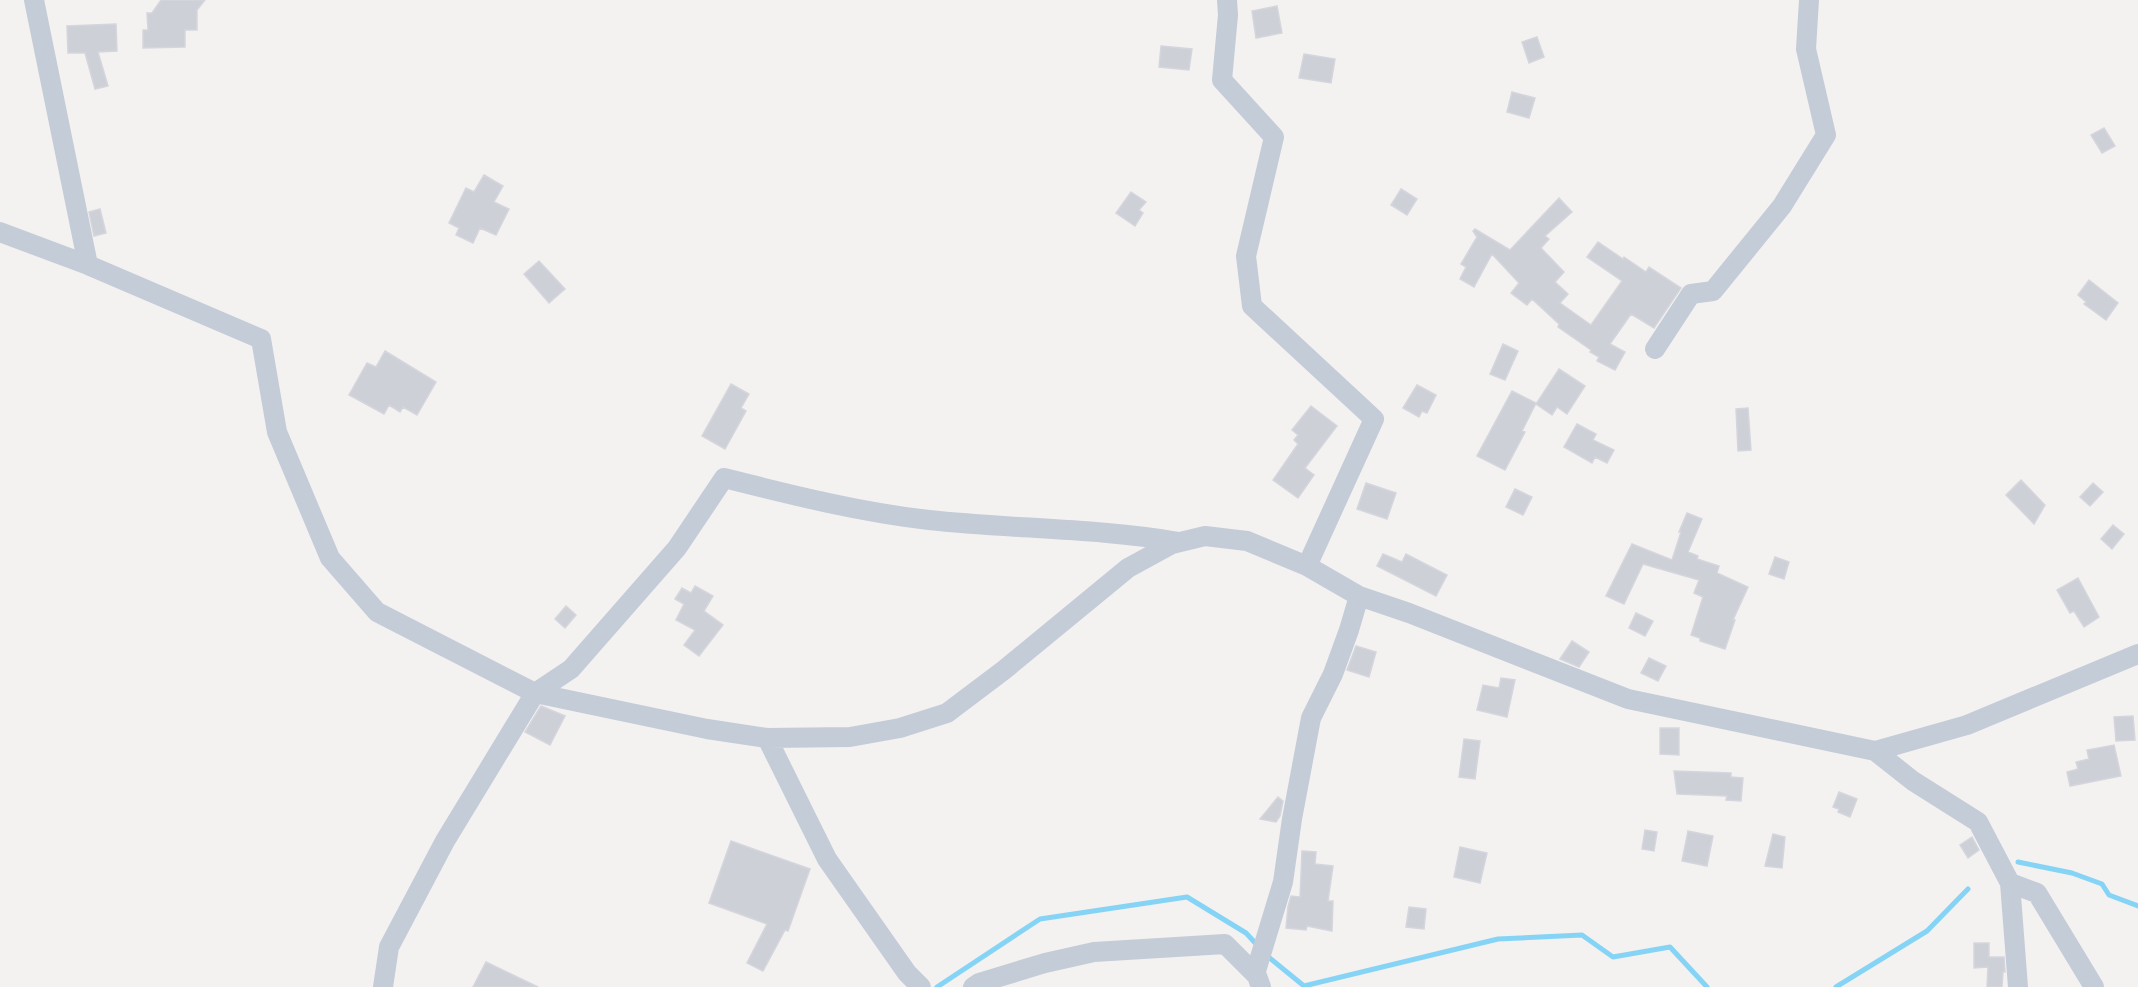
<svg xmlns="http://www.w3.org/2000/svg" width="2138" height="987" font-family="'PT Sans',sans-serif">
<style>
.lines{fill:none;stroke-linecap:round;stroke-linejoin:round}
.stream{stroke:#85d4f6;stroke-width:5}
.building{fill:#cdd0d6;stroke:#d5d6dd;stroke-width:1.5}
.minor{stroke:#c4ccd7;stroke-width:20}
</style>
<rect width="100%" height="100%" fill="#f4f1f1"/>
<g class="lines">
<path class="stream" d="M2018,862L2072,873L2102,884L2109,895L2138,906
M1266,955L1304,986L1498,939L1582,935L1613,957L1670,947L1707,987
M937,987L1040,919L1187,897L1246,933L1258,946
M1836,987L1927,931L1968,889"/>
</g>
<path class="building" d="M161,0H205L197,10V30H185V47L143,48V30H148L147,13H152Z
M1277,6L1282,33L1256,38L1252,11Z
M116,24L117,51L98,52L108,86L95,89L85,53H68L67,26Z
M1537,37L1544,57L1529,63L1522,42Z
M1161,46L1192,49L1189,70L1159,67Z
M1304,54L1335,59L1331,83L1299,78Z
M1512,92L1535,98L1529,118L1507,112Z
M2104,128L2115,146L2102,153L2091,135Z
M484,175L503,186L494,202L509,209L496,235L480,228L473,243L456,235L459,228L449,223L466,188L474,192Z
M1401,189L1417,199L1407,215L1391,205Z
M1131,192L1146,202L1139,210L1143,213L1135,226L1116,213Z
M1559,198L1572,212L1545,236L1549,239L1541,248L1564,272L1555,282L1568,294L1560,303L1591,325L1622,281L1587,257L1598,242L1623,259L1624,257L1646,272L1649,267L1681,288L1654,328L1631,314L1610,344L1625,352L1615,370L1597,361L1599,357L1590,352L1591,350L1558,327L1559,324L1532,299L1527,305L1511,293L1519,283L1492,254L1474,287L1460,279L1466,267L1461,264L1477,237L1473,231L1475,229L1510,250Z
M100,209L106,233L94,236L89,212Z
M539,261L565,289L549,303L524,274Z
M2089,280L2118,303L2106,320L2084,304L2086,302L2078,295Z
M1503,344L1518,351L1505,380L1490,374Z
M385,351L436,382L417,415L403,407L400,412L389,405L384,414L349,395L367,363L376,367Z
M1559,369L1585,386L1567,414L1557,407L1552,415L1536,404Z
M731,384L749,394L741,408L746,411L725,449L702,436Z
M1417,385L1436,395L1427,413L1422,411L1419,417L1403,408Z
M1512,391L1536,403L1522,431L1525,432L1505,470L1477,456Z
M1311,406L1337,426L1305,468L1314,475L1298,498L1273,480L1298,444L1294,440L1298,435L1292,430Z
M1748,408L1751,450L1738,451L1736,409Z
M1577,424L1596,434L1593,440L1614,450L1607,463L1595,457L1592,463L1564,447Z
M2021,480L2045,505L2034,524L2006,495Z
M1366,483L1396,493L1387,519L1357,509Z
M2093,483L2103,492L2090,506L2080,497Z
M1515,489L1532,497L1523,515L1506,507Z
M1687,513L1702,519L1688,552L1698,556L1697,559L1719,566L1717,573L1748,587L1733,620H1735L1725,649L1700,641V638L1691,635L1703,597L1694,593L1699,580L1643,564L1624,604L1606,596L1632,544L1672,560L1681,532H1679Z
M2113,525L2124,534L2112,549L2101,539Z
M1383,554L1402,562L1406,554L1447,575L1436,596L1377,566Z
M1775,557L1789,562L1784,579L1769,574Z
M2078,578L2099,617L2084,627L2074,611L2070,613L2057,590Z
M695,586L713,596L704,611L723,625L699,656L684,645L695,630L676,620L684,604L675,599L682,588L691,593Z
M566,606L576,615L565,628L555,619Z
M1636,613L1653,621L1645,636L1629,628Z
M1572,641L1589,652L1579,667L1560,659Z
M1356,646L1376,652L1369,677L1347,670Z
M1649,658L1666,666L1658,681L1641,673Z
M1501,678L1515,680L1507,717L1477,710L1483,685L1499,688Z
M541,706L565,716L550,745L525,732Z
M2133,716L2135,740L2116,741L2114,717Z
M1660,728H1679V755L1660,754Z
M1464,739L1480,741L1475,779L1459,777Z
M2114,745L2121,776L2070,786L2067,772L2078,769L2076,762L2089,759L2087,750Z
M1674,771L1731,773V777L1743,778L1741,801L1726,800L1727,796L1677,794Z
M1839,792L1857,799L1850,817L1838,812L1839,809L1833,807Z
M1278,797L1283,801L1280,816L1276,822L1260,819Z
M1645,830L1657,832L1654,851L1642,849Z
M1688,831L1713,836L1707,866L1682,861Z
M1773,834L1785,837L1782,868L1765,866Z
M1972,837L1979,850L1968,858L1960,845Z
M731,841L810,869L788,931L785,930L763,971L747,963L767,924L709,903Z
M1460,847L1487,853L1480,883L1454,877Z
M1302,851L1316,852L1315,864L1333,866L1328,901H1333L1332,931L1307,926L1306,930L1286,928L1288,907L1291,896L1300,897Z
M1409,907L1426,909L1424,929L1406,927Z
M1974,943H1989V957H2004L2005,972H2003L2002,987H1987L1988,967L1974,968Z
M486,962L538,987H473Z"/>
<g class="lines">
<path class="minor" d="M34,0L88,265
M1227,0L1228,15L1222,80L1274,137L1246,256L1252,306L1374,419L1307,566
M0,232L88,265L261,339L277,432L330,558L377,612L535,693L707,729L767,738L850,737L900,728L947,713L1004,670L1128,568L1172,544L1205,536L1247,541L1307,566L1359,596L1409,613L1628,699L1875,751L1913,781L1978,822L2010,883L2037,893L2094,987
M1655,349L1691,294L1713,291L1782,206L1826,135L1806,49L1809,0
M767,738L827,859L907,973L921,987
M1875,751L1967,725L2138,654
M2010,883L2018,987
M1255,974L1283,882L1292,819L1311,718L1333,674L1349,630L1359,596
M383,987L389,947L445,841L535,693L571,669L677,548L724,478C792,495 859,512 929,520C1012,529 1097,528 1179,542
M973,987L979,983L1045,963L1094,952L1225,944L1257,976L1261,987"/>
</g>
</svg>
